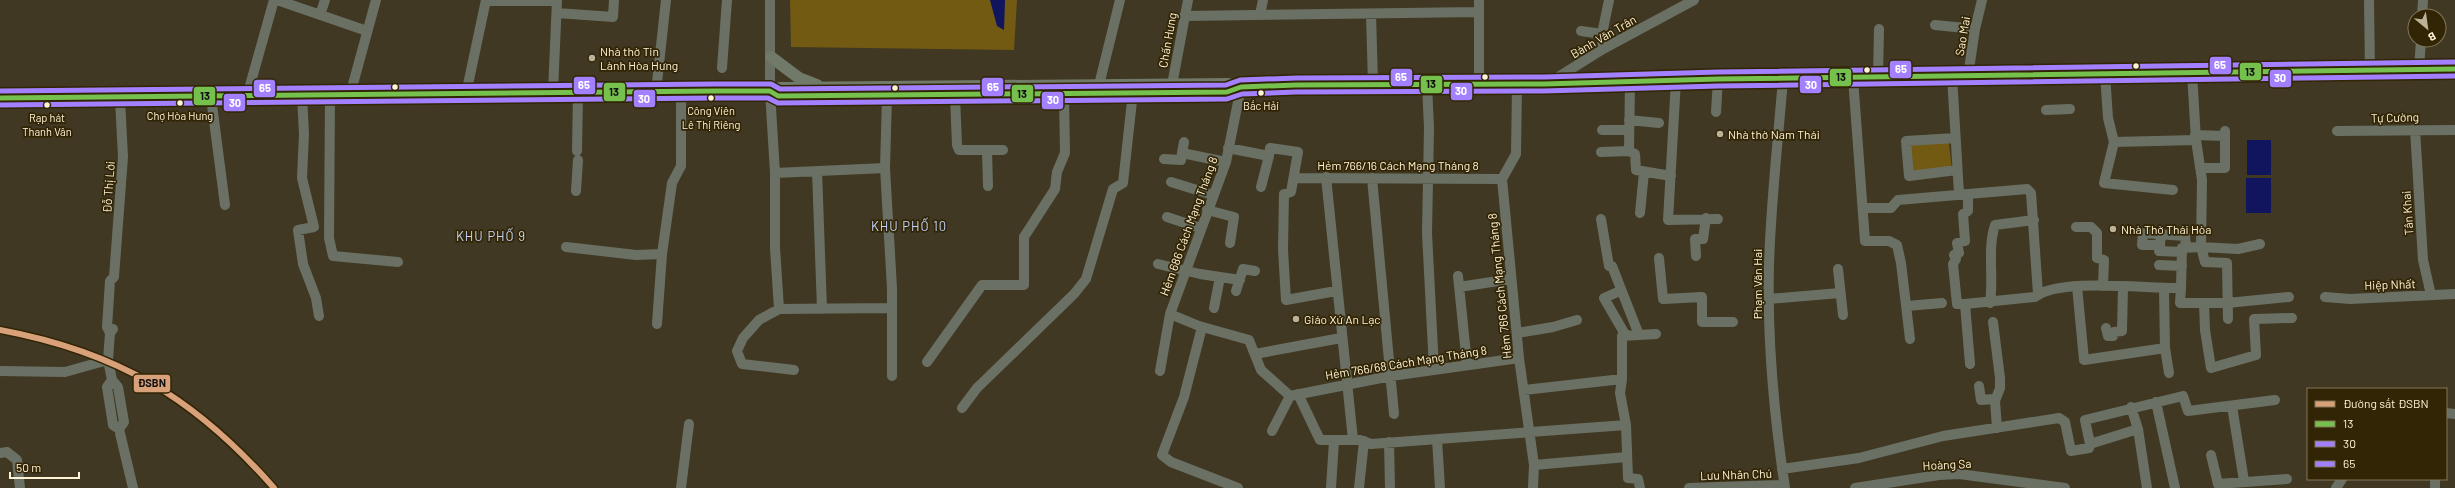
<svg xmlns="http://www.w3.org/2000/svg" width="2455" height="488" font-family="Barlow,sans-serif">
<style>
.green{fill:#725a13}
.water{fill:#10155e}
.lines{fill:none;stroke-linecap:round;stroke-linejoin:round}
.minor{stroke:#6a7164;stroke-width:10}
.major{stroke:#717968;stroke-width:12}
.bus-1-casing{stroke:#312505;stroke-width:8}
.bus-2-casing{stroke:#312505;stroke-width:8}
.bus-3-casing{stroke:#312505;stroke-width:8}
.bus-1{stroke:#76c04d;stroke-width:5}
.bus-2{stroke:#a380ff;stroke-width:5}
.bus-3{stroke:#a380ff;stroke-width:5}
.rail-1-casing{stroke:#312505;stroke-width:9}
.rail-1{stroke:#d9a179;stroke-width:6}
.poi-dot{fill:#bcb297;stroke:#312505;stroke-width:1.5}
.bus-dot{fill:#fff3d6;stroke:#312505;stroke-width:1.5}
.labels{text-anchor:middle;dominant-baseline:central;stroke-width:3.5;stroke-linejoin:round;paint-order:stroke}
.bus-label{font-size:11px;fill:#fff3d6;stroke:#312505}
.street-label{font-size:12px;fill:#fff3d6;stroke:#312505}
.poi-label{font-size:12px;fill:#fff3d6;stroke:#312505;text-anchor:start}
.neighbourhood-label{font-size:13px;letter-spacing:1px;fill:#c4d5fe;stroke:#312505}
.line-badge{stroke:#312505;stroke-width:1.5}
.badge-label{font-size:11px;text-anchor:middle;font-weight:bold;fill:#fff}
.pale-badge-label{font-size:11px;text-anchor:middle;font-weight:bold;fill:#111}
</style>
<rect width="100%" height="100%" fill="#403823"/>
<path class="green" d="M790,0H1017L1014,50L791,47Z
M1948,136L1952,169L1912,172L1909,139Z"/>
<path class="water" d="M990,0H1005L1004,30L997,26Z
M2247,140H2271V175H2247Z
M2246,178H2271V213H2246Z"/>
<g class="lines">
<path class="minor" d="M277,0L367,31
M770,0V91L775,173L885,168
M1479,0V84
M2369,0L2370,71
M486,1H553
M557,13L613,17L614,0
M1371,14L1373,84
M320,15L325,0
M1260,15L1263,0
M1184,16L1479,12
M2422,16L2423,0
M1935,25L1975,29
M1581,31L1602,34
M1603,49L1602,34L1609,0
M722,68L727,0
M2419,69L2421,40
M2105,74L2108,118L2114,142L2104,183L2173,190
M1952,76L1959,194
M1968,76L1975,29L1982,0
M1853,78L1865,241H1889L1897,245L1901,263L1910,339
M1878,78L1879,29
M1783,79C1778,140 1771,202 1769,264C1767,338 1774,415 1785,488
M1676,80L1668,220L1718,219
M1630,81L1629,151L1635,154L1636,170L1671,176
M1427,84L1429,128L1427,233L1434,369
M1547,84L1603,49L1694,0
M1099,85L1120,0
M1172,85L1188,0
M1517,85L1516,154L1502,179L1519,358L1534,465L1533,488
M1241,87L1226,162L1170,314L1199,326L1249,340L1261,370L1290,396L1391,376L1519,358
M553,92L557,0H553
M656,92L666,0
M466,94L486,0
M330,95L329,238L333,256L398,262
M350,95L376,0
M247,96L274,0
M302,96L304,134L302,178L314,227L298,230L303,264L316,298L319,316
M887,96L885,168L892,288V376
M955,96L957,145L959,150H1003
M211,97L225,205
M2046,110L2070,109
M1716,112L1718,79
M1629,120L1659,123
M2415,129L2423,260L2431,295
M1602,130H1629
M2337,131L2455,130
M2195,135L2225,136
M1955,138L1906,141L1909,176L1957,170
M1184,142L1182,153L1226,162
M2114,142L2196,140
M1228,148L1269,156L1270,148L1298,152L1291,192L1284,194L1283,250L1286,300L1336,291
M577,151L578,92
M987,151L988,186
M1601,152L1629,151
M1164,159L1181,160L1182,153
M2200,168H2225V131
M817,171L822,309
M775,173V248L779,309
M1326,177L1353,440
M1294,178L1502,179
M1372,178L1394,414
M1171,182L1213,195
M1261,187L1269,156
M576,191L578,160
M1968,194V211L1963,214L1965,241L1957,243L1959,253L1954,255L1956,259L1953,264L1957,304H1965L1970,364
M1864,208H1891L1898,200L2027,189L2031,193L2038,294
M1207,210L1234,217L1230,243
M1640,213L1644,172
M1167,217L1200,228
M1601,219L1609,266
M2076,227H2091L2097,233V258L2104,260L2103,286
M2161,233L2160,245H2142L2143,233L2185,236L2186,248
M566,247L636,255L662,254L672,183L681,166V91
M2159,251L2182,252
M1696,256L1695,239H1703L1706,218
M1659,258L1663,299L1702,297V322H1733
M1158,264L1200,274L1240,280
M2159,265L2182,266
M1612,266L1639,335
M1838,269L1843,315
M1458,276L1467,364
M2077,286L2084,360L2165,348
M1459,287L1511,279
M2181,288L2180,303H2227L2289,297
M2164,289L2165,348L2169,373
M1236,291L1243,269L1255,271
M1620,291L1604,298L1626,336
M2325,297L2350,299L2455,294
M1769,299L1840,293
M1990,303C1994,277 1987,249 1995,225L2034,220
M2204,303L2205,330L2211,368L2256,355L2254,319L2292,318
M1965,304L2035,297C2059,277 2148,289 2181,288L2182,248L2201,247L2202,180L2196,140L2192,73
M1907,306L1942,303
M1214,308L1220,277
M2228,319L2227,263L2205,262L2201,247L2238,249L2260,244
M1993,322L2000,378V388L1995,401L1997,428
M657,324L662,254
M1202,327L1184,397L1162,455L1171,462L1238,488
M2106,328L2108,336H2113L2114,332L2122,331L2123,287
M113,329L110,333L108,360L112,380L118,387L124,422L119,429
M110,333L107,327L110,281L114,277L123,157L120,99
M1517,333L1553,327L1577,320
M1255,354L1341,338
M927,362L982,285H1024V237L1055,189L1057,172L1065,153L1064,95
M794,370L742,364L737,351L743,338L759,320L779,309L892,308
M0,371L65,372L108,360
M1160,371L1170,314
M112,380L107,387L113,425L119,429L133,488
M1979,386L1981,400L1993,399L1995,401
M1524,390L1622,379
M1298,394L1320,440H1360L1371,444L1626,425
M2156,402L2175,488
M2232,406L2244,481
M2131,407L2138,429L2147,488
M962,408L977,388L1074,294L1086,279L1113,189L1123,183L1133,92
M2446,413L2455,414
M2138,429L2090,444L2085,420L2183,396L2188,411L2275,400
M1272,431L1290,396
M1437,439L1440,488
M1389,442L1390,488
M0,453L7,452L17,460L20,488
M2211,455L2218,484L2287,479
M1534,465L1627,457
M1782,469L1859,458L1943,436L2059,418L2065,422L2071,451L2089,448L2090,444
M2435,479V488
M681,488L689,424
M1331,488L1334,441
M1359,488L1364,441
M1640,488L1638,479L1628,478L1626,425L1620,393L1622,379V336L1656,334
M1689,488L1784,485
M1855,488L1939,475L1959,474L2065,488
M2336,488L2342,479"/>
<path class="major" d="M771,57L799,78L817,85
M770,91L778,96L1107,93
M0,98L770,91L780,88L1228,84L1241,87L1547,84L1718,79L2455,69"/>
<g class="bus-1-casing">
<path id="bus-1" d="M0,98L714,91H770L778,96L1227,92L1241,87L1296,85L1544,84L1718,79L2455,69"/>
</g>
<g class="bus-2-casing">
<path id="bus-2" d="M0,105L714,98H768L778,103L1227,99L1242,94L1296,92L1544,91L1718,86L2455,76"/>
</g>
<g class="bus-3-casing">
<path id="bus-3" d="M0,91L714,84H771L780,89L1226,85L1240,80L1296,78L1544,77L1718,72L2455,62"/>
</g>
<use href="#bus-1" class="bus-1"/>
<use href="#bus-2" class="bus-2"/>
<use href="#bus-3" class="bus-3"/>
<g class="rail-1-casing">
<path id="rail-1" d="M0,330C118,352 195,398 274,488"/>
</g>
<use href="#rail-1" class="rail-1"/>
</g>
<g class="poi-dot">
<circle cx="592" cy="58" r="4"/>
<circle cx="1720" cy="134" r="4"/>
<circle cx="2113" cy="229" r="4"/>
<circle cx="1296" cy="319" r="4"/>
</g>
<g class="bus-dot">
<circle cx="2136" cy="66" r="3.5"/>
<circle cx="1867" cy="70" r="3.5"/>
<circle cx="1485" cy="77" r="3.5"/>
<circle cx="395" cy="87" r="3.5"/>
<circle cx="895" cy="88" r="3.5"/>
<circle cx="1261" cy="93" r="3.5"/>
<circle cx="711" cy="98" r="3.5"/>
<circle cx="180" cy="103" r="3.5"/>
<circle cx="47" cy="105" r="3.5"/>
</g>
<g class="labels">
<g class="bus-label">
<text x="1261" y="105">Bắc Hải</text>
<text x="711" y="110">Công Viên<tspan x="711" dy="14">Lê Thị Riêng</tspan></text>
<text x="180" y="115">Chợ Hòa Hưng</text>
<text x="47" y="117">Rạp hát<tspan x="47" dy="14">Thanh Vân</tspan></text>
</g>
<g class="street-label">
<text transform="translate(1603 36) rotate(-30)">Bành Văn Trân</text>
<text transform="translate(1962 36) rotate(-80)">Sao Mai</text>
<text transform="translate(1167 40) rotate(-80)">Chấn Hưng</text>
<text transform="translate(2395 117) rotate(-2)">Tự Cường</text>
<text x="1398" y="165">Hẻm 766/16 Cách Mạng Tháng 8</text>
<text transform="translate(108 187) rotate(-86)">Đỗ Thị Lời</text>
<text transform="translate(2407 213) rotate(-94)">Tân Khai</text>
<text transform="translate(1188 226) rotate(-70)">Hẻm 686 Cách Mạng Tháng 8</text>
<text transform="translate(1757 284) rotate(-90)">Phạm Văn Hai</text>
<text transform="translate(2390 284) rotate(-2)">Hiệp Nhất</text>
<text transform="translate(1499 286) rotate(-96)">Hẻm 766 Cách Mạng Tháng 8</text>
<text transform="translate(1406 362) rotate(-9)">Hẻm 766/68 Cách Mạng Tháng 8</text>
<text transform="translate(1947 464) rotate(-3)">Hoàng Sa</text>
<text transform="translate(1736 474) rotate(-2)">Lưu Nhân Chú</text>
</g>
<g class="poi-label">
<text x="600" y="51">Nhà thờ Tin<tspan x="600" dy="14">Lành Hòa Hưng</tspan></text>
<text x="1728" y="134">Nhà thờ Nam Thái</text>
<text x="2121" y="229">Nhà Thờ Thái Hòa</text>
<text x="1304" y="319">Giáo Xứ An Lạc</text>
</g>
<g class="neighbourhood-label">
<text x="909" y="226">KHU PHỐ 10</text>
<text x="491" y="236">KHU PHỐ 9</text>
</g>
</g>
<g class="line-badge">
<rect x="2209" y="56" width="23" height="19" rx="4" fill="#a380ff"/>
<rect x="1889" y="60" width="23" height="19" rx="4" fill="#a380ff"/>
<rect x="2239" y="62" width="23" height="19" rx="4" fill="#76c04d"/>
<rect x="1829" y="68" width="23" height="19" rx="4" fill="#76c04d"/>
<rect x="1390" y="68" width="23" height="19" rx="4" fill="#a380ff"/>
<rect x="2269" y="69" width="23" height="19" rx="4" fill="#a380ff"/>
<rect x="1420" y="75" width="23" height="19" rx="4" fill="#76c04d"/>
<rect x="1799" y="75" width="23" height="19" rx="4" fill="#a380ff"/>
<rect x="573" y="76" width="23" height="19" rx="4" fill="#a380ff"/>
<rect x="981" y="77" width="23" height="20" rx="4" fill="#a380ff"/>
<rect x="253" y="79" width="23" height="19" rx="4" fill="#a380ff"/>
<rect x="1450" y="82" width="23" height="19" rx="4" fill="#a380ff"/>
<rect x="603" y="82" width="23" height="20" rx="4" fill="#76c04d"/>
<rect x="1011" y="84" width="23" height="19" rx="4" fill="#76c04d"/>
<rect x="193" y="86" width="23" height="20" rx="4" fill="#76c04d"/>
<rect x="633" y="89" width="23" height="19" rx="4" fill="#a380ff"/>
<rect x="1041" y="91" width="23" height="19" rx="4" fill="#a380ff"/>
<rect x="223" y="93" width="23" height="19" rx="4" fill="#a380ff"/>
<rect x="133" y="374" width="38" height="19" rx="4" fill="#d9a179"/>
</g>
<g class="badge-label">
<text x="2220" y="69">65</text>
<text x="1901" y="73">65</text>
<text x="1401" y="81">65</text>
<text x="2280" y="82">30</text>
<text x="1811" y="89">30</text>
<text x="584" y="89">65</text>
<text x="993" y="91">65</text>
<text x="265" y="92">65</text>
<text x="1461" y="95">30</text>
<text x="644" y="103">30</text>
<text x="1053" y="104">30</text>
<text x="235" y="107">30</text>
</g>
<g class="pale-badge-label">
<text x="2250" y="76">13</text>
<text x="1841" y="81">13</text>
<text x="1431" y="88">13</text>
<text x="614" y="96">13</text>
<text x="1022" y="98">13</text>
<text x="205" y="100">13</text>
<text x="152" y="387">ĐSBN</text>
</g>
<rect x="2307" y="388" width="140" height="92" fill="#312505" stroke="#837759"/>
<rect x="2315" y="401" width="20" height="6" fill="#d9a179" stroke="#837759"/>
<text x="2343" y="408" font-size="12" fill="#fff3d6">Đường sắt ĐSBN</text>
<rect x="2315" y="421" width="20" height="6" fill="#76c04d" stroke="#837759"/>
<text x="2343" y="428" font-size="12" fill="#fff3d6">13</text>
<rect x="2315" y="441" width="20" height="6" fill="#a380ff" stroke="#837759"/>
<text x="2343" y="448" font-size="12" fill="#fff3d6">30</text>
<rect x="2315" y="461" width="20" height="6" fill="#a380ff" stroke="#837759"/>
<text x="2343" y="468" font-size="12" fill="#fff3d6">65</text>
<g transform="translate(2427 28) rotate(151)"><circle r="19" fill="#312505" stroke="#837759"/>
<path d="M0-3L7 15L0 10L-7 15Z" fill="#bcb297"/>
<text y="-6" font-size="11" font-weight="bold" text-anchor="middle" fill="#fff3d6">B</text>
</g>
<path d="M10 472v6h69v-6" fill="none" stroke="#fff3d6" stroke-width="2"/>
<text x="16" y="472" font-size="12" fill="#fff3d6" stroke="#312505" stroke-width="3" paint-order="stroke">50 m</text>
</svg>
